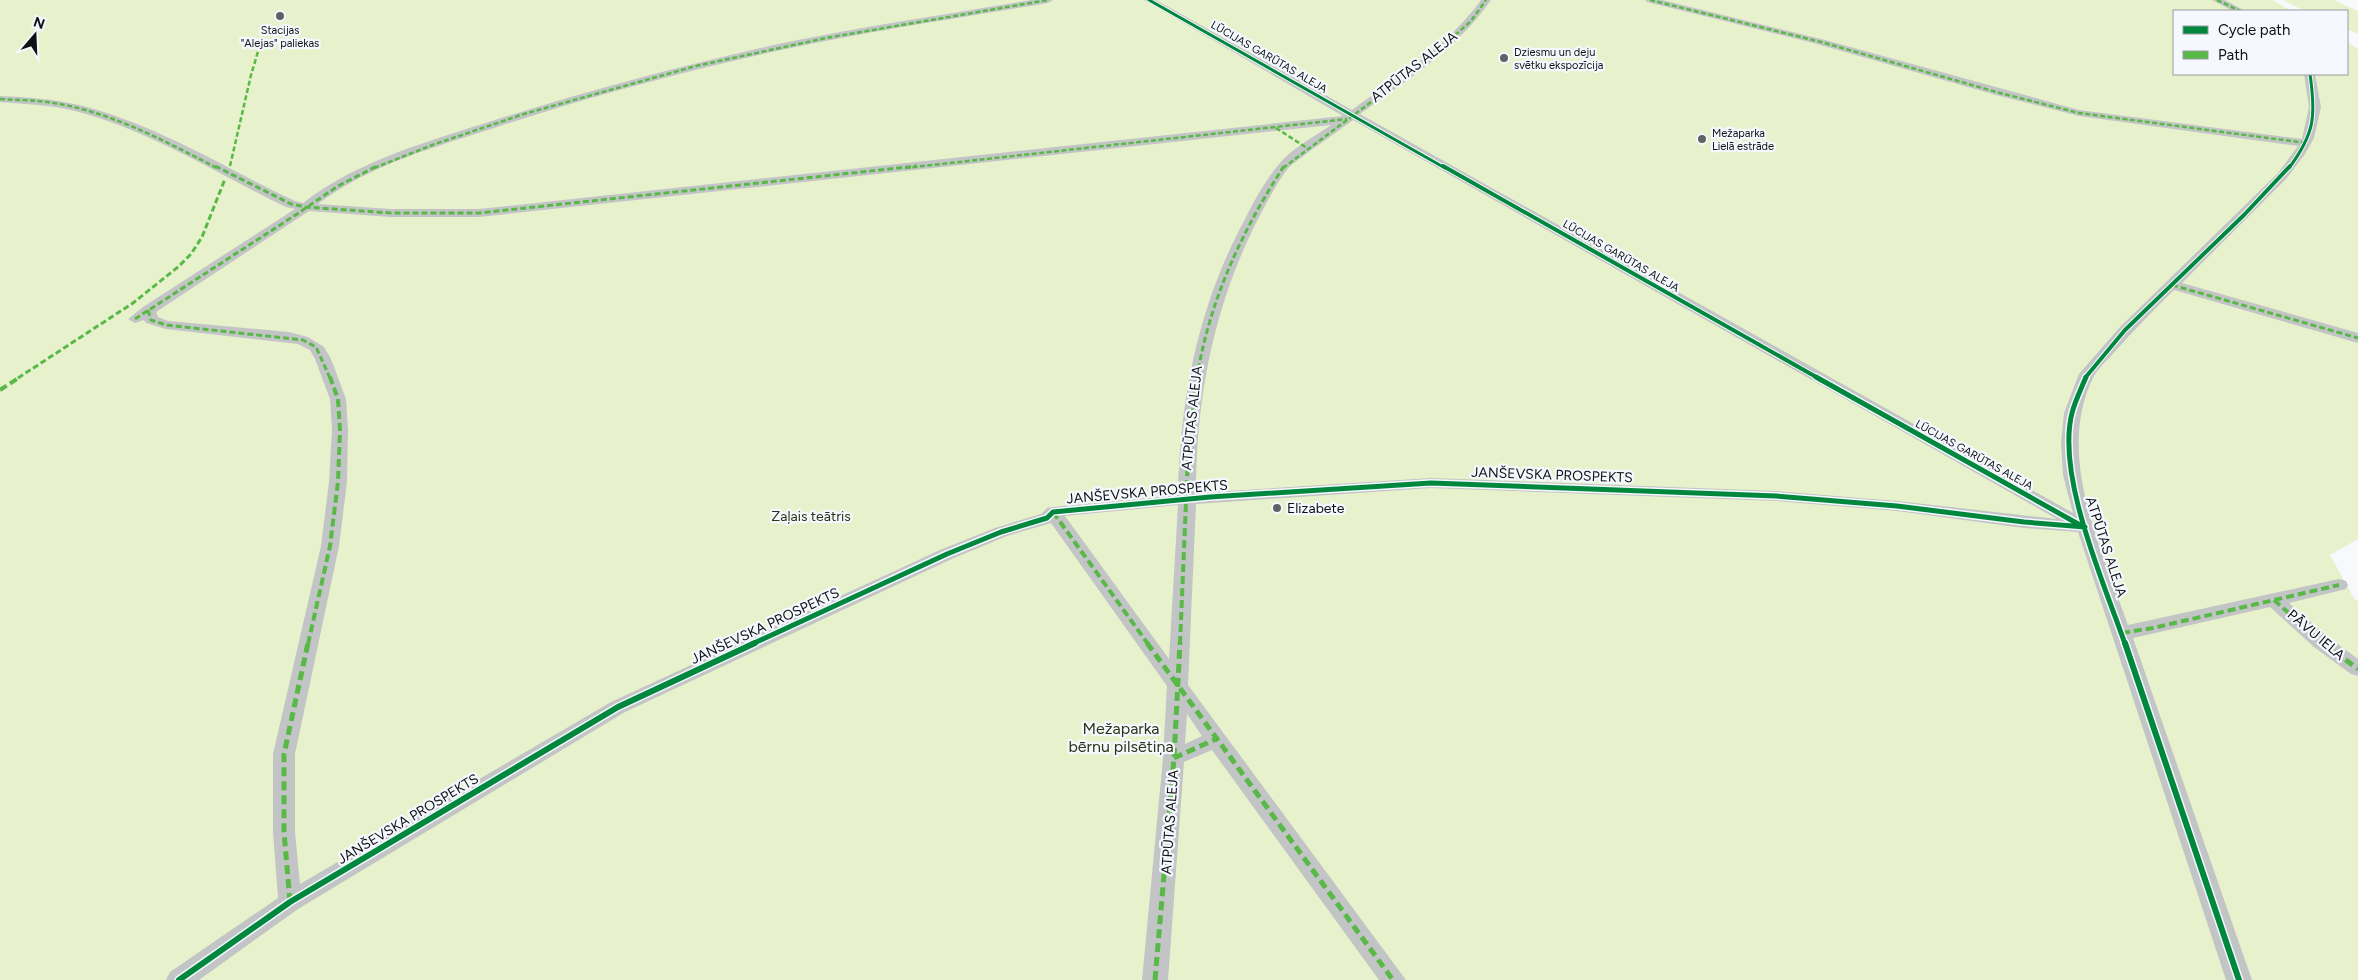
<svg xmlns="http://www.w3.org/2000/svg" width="2358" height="980" font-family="Figtree,sans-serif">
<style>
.green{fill:#e7f2cc}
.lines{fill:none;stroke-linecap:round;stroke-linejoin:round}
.street{fill:#c3c4c5;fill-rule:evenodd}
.quiet-far3{stroke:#58b947;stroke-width:2.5;stroke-dasharray:5 2.5;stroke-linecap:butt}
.quiet-far2{stroke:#58b947;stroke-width:3;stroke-dasharray:6 3;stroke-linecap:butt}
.quiet-far1{stroke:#58b947;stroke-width:4;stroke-dasharray:8 4;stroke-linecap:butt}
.quiet{stroke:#58b947;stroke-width:5;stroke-dasharray:9 5;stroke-linecap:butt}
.cycleway-far3-casing{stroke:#f5f8fe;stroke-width:5}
.cycleway-far2-casing{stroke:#f5f8fe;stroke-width:6}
.cycleway-far1-casing{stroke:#f5f8fe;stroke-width:8}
.cycleway-casing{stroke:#f5f8fe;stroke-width:9}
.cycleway-far3{stroke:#00873e;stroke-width:3}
.cycleway-far2{stroke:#00873e;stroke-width:4}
.cycleway-far1{stroke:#00873e;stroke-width:5}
.cycleway{stroke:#00873e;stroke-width:6}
.poi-dot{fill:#616265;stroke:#f5f8fe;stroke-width:2}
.labels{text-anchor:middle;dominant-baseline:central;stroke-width:4.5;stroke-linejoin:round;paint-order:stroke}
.far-poi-label{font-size:11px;fill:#101113;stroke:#f5f8fe;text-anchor:start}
.far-street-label{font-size:11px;fill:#101113;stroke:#f5f8fe}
.street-label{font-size:14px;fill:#101113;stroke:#f5f8fe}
.poi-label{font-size:14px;fill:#101113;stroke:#f5f8fe;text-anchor:start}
.park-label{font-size:14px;fill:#2e3515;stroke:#f5f8fe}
.near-park-label{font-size:16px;fill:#2e3515;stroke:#f5f8fe}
</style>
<rect width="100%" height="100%" fill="#f7f9fc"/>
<path class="green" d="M0,0H2272L2292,11H2174V74H2347V42L2358,49V539L2330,555L2355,600L2358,601V980H0Z
M2283,0H2334L2358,11V34L2347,29V11H2305Z"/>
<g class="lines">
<path class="street" d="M1031,0H1053L1048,3C959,18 869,31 781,50C686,71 592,96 500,126C439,146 370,164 318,204L391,209H479L1343,116L1144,0H1156L1352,110C1397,77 1448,46 1481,0H1491C1458,48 1407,80 1360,114L2073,513L2063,475L2061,443L2064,413L2079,374L2120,327L2278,173L2298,146L2079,116L1996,95L1817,44L1647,2L1645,0H1662L1825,40L2079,110L2302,139L2309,107L2304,74H2315L2321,107L2314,138L2305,154L2286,179L2182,283L2358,333V343L2174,290C2152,312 2131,333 2111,356C2105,362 2098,369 2094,376C2054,454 2102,550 2128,625L2339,579L2346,581L2348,585L2346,589L2289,603L2328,637L2358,659V676L2351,674L2314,647L2270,607L2133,638L2252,980H2226L2078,532L2024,528L1897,511L1776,501L1431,488L1196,504L1188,685L1406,980H1379L1212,750L1184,762L1168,980H1142L1163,758L1167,686L1051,523L1007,536L954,558L625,712L298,909L199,980H166L170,972L278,898L273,832V754L321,546L329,482L332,430L330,399L315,359L310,350L298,344L166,329L146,323L144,320L135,323L128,319L143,307L295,209L286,207C217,174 150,130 75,111C51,105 25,104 0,102V96C27,97 53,99 79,105C156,124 225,168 295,201L303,203C358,160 430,141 495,120C590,90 686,64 783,43C865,26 948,14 1031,0ZM1353,120L2057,519L1897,501L1776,491L1431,478L1196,493C1196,397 1214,305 1258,219C1267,202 1277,182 1289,167C1294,162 1302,158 1307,153C1323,142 1338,131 1353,120ZM1331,125C1317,135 1291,149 1280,163C1265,180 1254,201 1244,221C1198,306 1180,399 1178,495L1053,507L1047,508L1041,514L995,528L940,550L611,702L300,884L295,832V754L339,546L347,482L348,430L346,399L331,359L324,347L308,337L289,332L168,321L158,317L156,312L309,211L391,217H479ZM1178,505L1169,659L1065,516ZM1187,714L1202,736L1185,744Z
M2212,0H2225L2245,11H2233Z"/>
<path class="quiet-far3" d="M1650,0L1821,42L2000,93L2079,113L2306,143
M2217,0L2240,11
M0,99C13,100 26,100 38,101C102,107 161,139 217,168
M1276,128L1307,148
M230,166L251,75L260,45
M374,168L435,144L524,114L696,66L826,38L1048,0
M905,168L1347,119
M1283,168L1426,61L1471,21L1486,0"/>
<path class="quiet-far2" d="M215,166L291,204L305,207L391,213H479L917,166
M2172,285L2358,338
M148,310L151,320L166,325L303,340L316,347L330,378
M135,319L297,214L338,186L377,166
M18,378L133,303L178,267L191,254L202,237L225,179
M1197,378C1209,301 1242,231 1284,166"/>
<path class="quiet-far1" d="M0,390L20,377
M1053,512L1148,644
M2274,600L2324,644
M2122,633L2153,628L2339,585
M308,644L330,546L338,482L340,430L338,399L330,377
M1180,644L1188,455L1197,377"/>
<path class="quiet" d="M1147,643L1393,980
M2323,643L2358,669
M1174,758L1216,739
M290,902L284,832V754L308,643
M1155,980L1174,758L1180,643"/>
<g class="cycleway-far3-casing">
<path id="cycleway-far3" d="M1149,0L1445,168
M2289,168C2315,133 2316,116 2310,74"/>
</g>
<g class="cycleway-far2-casing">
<path id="cycleway-far2" d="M1443,166L1818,378
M2085,378L2125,330L2244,215L2290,166"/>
</g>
<g class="cycleway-far1-casing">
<path id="cycleway-far1" d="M1816,377L2080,525
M2086,377C2081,389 2075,401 2072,413C2056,476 2104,583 2125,644
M752,644L947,554L1001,532L1047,518L1053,512L1210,497L1431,483L1776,496L1897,506L2024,522L2085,527"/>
</g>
<g class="cycleway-casing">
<path id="cycleway" d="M2125,643L2239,980
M179,980L290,902L618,707L755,643"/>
</g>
<use href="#cycleway-far3" class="cycleway-far3"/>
<use href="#cycleway-far2" class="cycleway-far2"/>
<use href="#cycleway-far1" class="cycleway-far1"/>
<use href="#cycleway" class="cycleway"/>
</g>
<g class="poi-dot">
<circle cx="280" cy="16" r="5"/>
<circle cx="1504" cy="58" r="5"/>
<circle cx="1702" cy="139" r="5"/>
<circle cx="1277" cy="508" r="5"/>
</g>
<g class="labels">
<g class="far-poi-label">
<text x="280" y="30" text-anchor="middle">Stacijas<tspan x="280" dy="13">"Alejas" paliekas</tspan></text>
<text x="1514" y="52">Dziesmu un deju<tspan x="1514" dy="13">svētku ekspozīcija</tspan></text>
<text x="1712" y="133">Mežaparka<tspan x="1712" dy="13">Lielā estrāde</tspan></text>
</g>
<g class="far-street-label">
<text transform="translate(1269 57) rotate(30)">LŪCIJAS GARŪTAS ALEJA</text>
<text transform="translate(1621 256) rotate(30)">LŪCIJAS GARŪTAS ALEJA</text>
<text transform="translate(1974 455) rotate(29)">LŪCIJAS GARŪTAS ALEJA</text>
</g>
<g class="street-label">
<text transform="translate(1414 67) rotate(-38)">ATPŪTAS ALEJA</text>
<text transform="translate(1192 418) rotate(-84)">ATPŪTAS ALEJA</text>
<text transform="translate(1552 475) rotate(2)">JANŠEVSKA PROSPEKTS</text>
<text transform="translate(1147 492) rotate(-5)">JANŠEVSKA PROSPEKTS</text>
<text transform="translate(2106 547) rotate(72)">ATPŪTAS ALEJA</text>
<text transform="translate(765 626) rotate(-25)">JANŠEVSKA PROSPEKTS</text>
<text transform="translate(2316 635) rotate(40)">PĀVU IELA</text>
<text transform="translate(408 819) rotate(-31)">JANŠEVSKA PROSPEKTS</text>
<text transform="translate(1170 822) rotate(-86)">ATPŪTAS ALEJA</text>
</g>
<g class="poi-label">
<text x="1287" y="508">Elizabete</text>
</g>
<g class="park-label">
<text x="811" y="516">Zaļais teātris</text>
</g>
<g class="near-park-label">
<text x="1121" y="728">Mežaparka<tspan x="1121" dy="18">bērnu pilsētiņa</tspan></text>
</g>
</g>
<rect x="2173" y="10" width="175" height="65" fill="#f5f8fe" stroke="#999ca0"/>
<rect x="2183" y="26" width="25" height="8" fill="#00873e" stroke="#999ca0"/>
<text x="2218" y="35" font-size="15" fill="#101113">Cycle path</text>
<rect x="2183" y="51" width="25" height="8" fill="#58b947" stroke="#999ca0"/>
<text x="2218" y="60" font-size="15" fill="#101113">Path</text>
<g transform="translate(35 35) rotate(19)" stroke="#f5f8fe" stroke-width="4" paint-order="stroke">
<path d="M0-4L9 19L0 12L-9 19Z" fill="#101113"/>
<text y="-8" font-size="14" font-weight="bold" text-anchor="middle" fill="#101113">N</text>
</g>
</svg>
